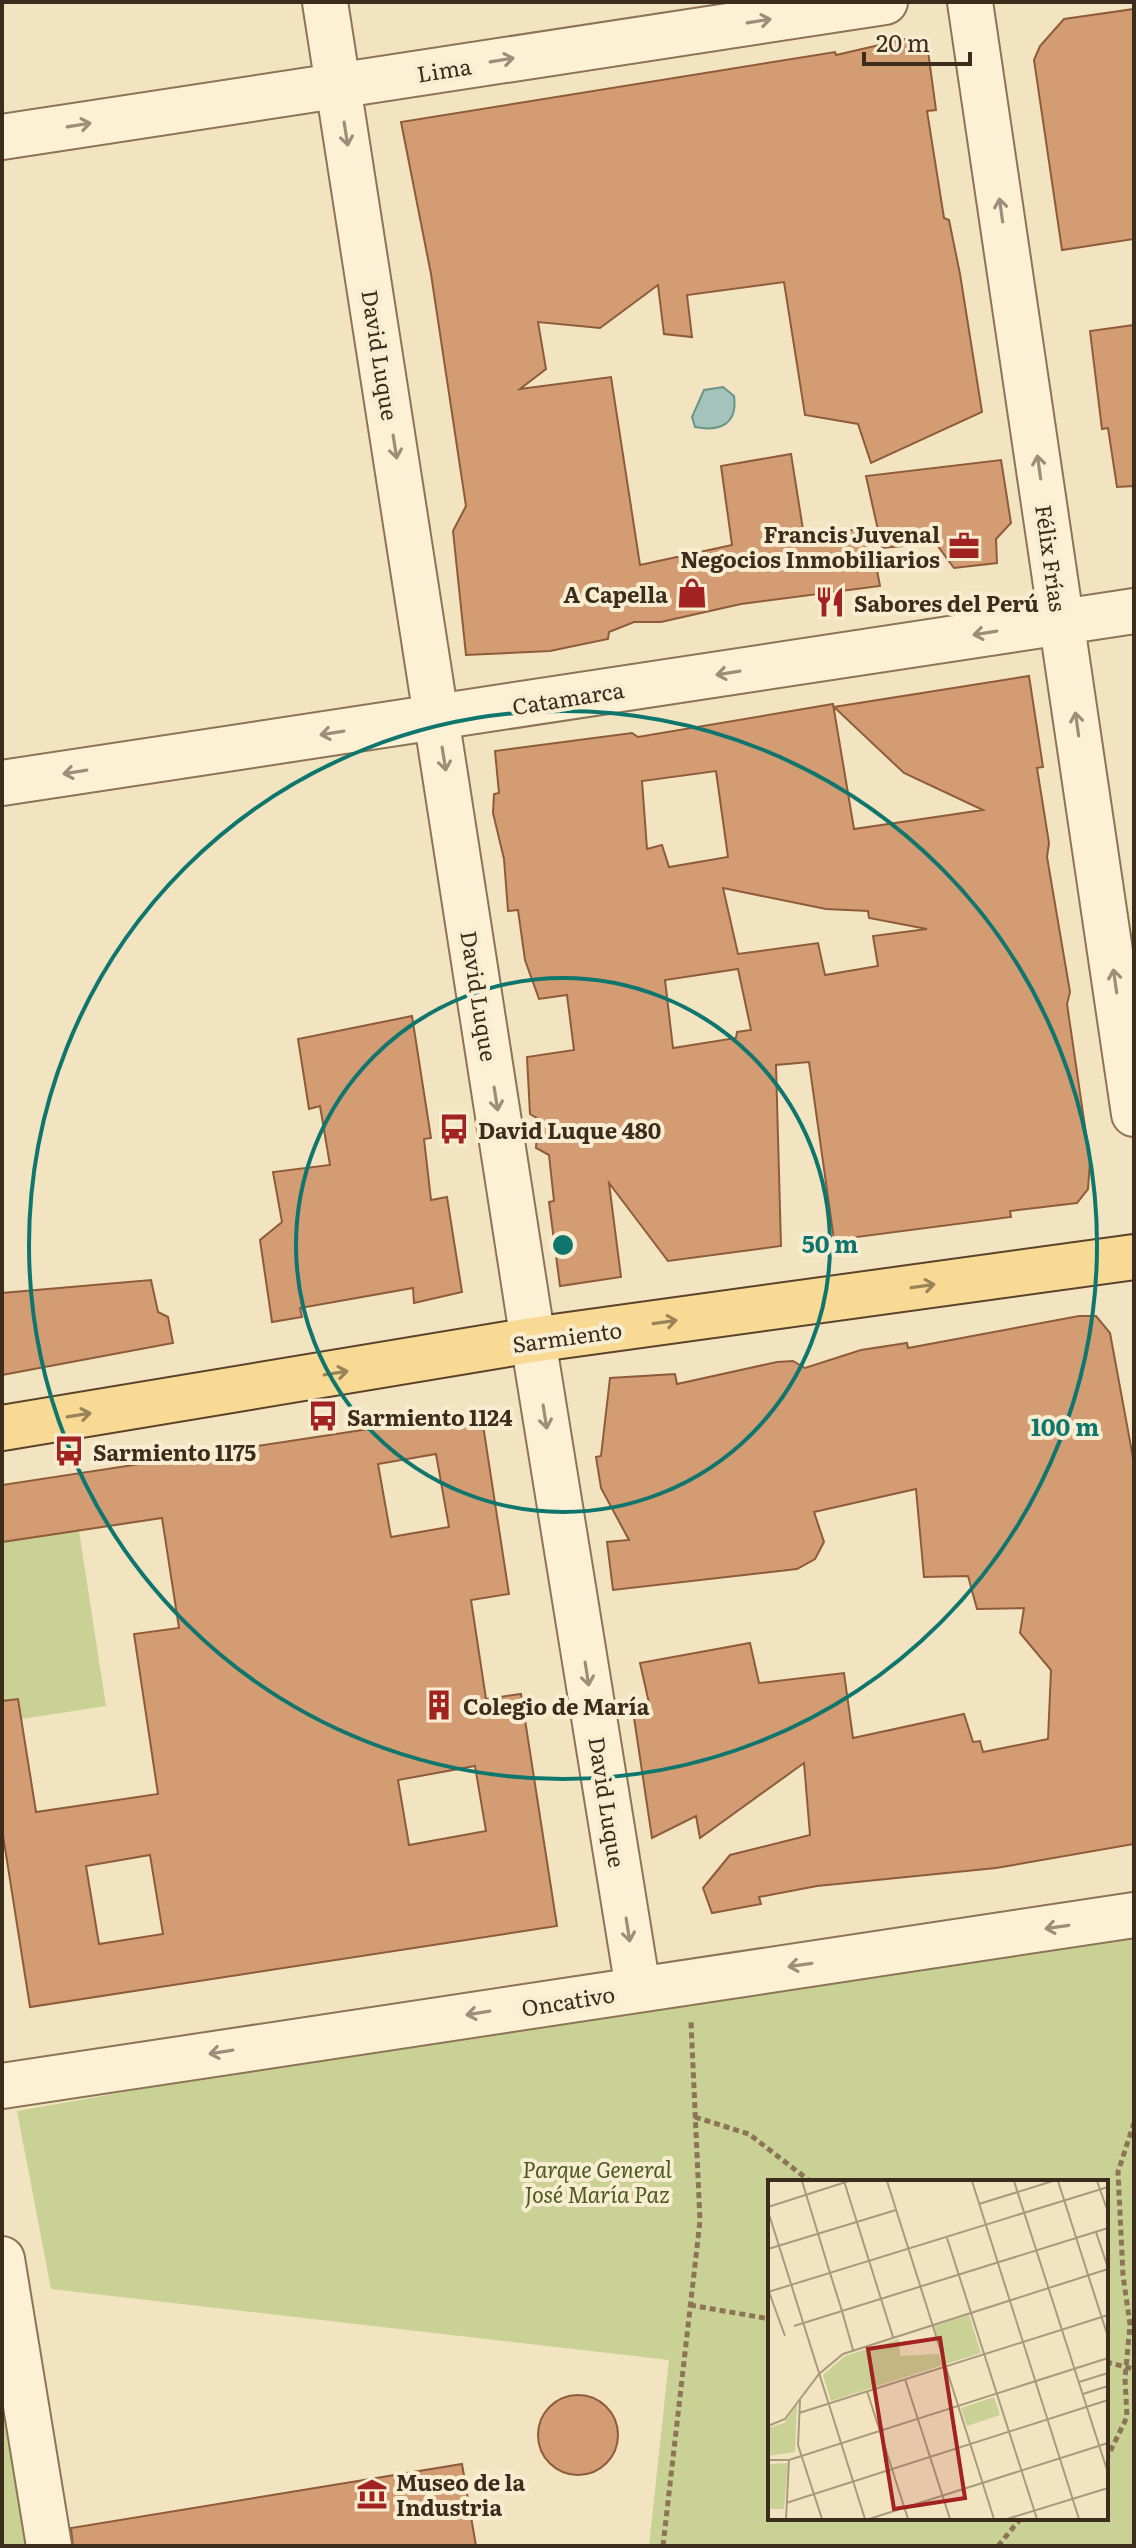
<svg xmlns="http://www.w3.org/2000/svg" width="1136" height="2548" font-family="Literata,serif">
<style>
.green{fill:#c9d194;fill-rule:evenodd}
.water{fill:#a4c4bb;stroke:#6a9389;stroke-width:2}
.building{fill:#d39c73;stroke:#8e5c3a;stroke-width:2;fill-rule:evenodd}
.lines{fill:none;stroke-linecap:round;stroke-linejoin:round}
.minor-casing{stroke:#8d7457;stroke-width:48}
.major-casing{stroke:#5a422b;stroke-width:48}
.path{stroke:#8d7457;stroke-width:5;stroke-dasharray:6 4;stroke-linecap:butt}
.minor{stroke:#fcf0d5;stroke-width:44}
.major{stroke:#f8da95;stroke-width:44}
.oneway{stroke:#9c8e78}
.oneway2{stroke:#9a8358}
.ring{fill:none;stroke:#0f766e;stroke-width:4}
.labels{text-anchor:middle;dominant-baseline:central;stroke-width:8;stroke-linejoin:round;paint-order:stroke}
.street-label{font-size:22px;fill:#3b2c1c;stroke:#f8edd1}
.poi-label{font-size:22px;font-weight:bold;fill:#3b2c1c;stroke:#f8edd1;text-anchor:start}
.park-label{font-size:22px;font-style:italic;fill:#4b5a21;stroke:#f8edd1}
.inset-road{fill:none;stroke:#a99a7f;stroke-width:2}
.view{fill:#a12221;fill-opacity:0.15;stroke:#a12221;stroke-width:4}
.inset-edge{fill:none;stroke:#3b2c1c;stroke-width:4}
.centre{fill:#0f766e;stroke:#f8edd1;stroke-width:4}
.ring-label{font-size:24px;text-anchor:middle;font-weight:bold;fill:#0f766e;stroke:#f8edd1;stroke-width:8;stroke-linejoin:round;paint-order:stroke}
</style>
<rect width="100%" height="100%" fill="#f2e4c1"/>
<path class="green" d="M79,1531L106,1706L2,1722V1542Z
M1134,1929V2546H649L669,2360L51,2289L17,2111L614,2006ZM770,2182H1106V2518H770Z
M2,2370L30,2546H2Z"/>
<path class="water" d="M723,387L734,396C738,424 720,432 695,427L692,417L704,390Z"/>
<path class="building" d="M1134,9V239L1062,250L1034,60L1040,46L1064,19Z
M905,39L928,51L936,110L927,111L944,218L949,220L960,274L982,412L871,463L858,424L805,415L784,282L687,295L692,337L664,334L658,285L600,328L538,322L546,369L520,389L611,377L640,565L732,545L721,466L791,454L804,536L869,528L880,586L741,604L661,622H634L609,632L608,639L550,651L466,655L453,531L466,506L431,274L401,122L835,52L836,55Z
M1134,325V486L1117,487L1108,428L1102,429L1090,331Z
M1001,460L1011,523L996,539L997,563L954,568L934,541H911L903,546L882,548L866,476Z
M1029,676L1043,767L1037,768L1049,843L1047,857L1070,992L1067,1004L1090,1161L1088,1189L1077,1203L1010,1211L1011,1217L834,1240L809,1062L776,1065L781,1246L668,1261L609,1183L621,1277L560,1286L549,1202L554,1201L549,1155L536,1148L538,1119L530,1114L527,1057L574,1050L567,995L539,999L525,960L518,910L508,911L504,859L493,813L494,794L499,793L495,751L632,733L638,737L833,704L854,829L983,810L904,773L834,707ZM716,771L728,857L669,867L662,845L647,849L642,781ZM723,888L826,909L868,911L869,918L927,929L873,936L878,966L825,975L818,943L738,954ZM738,969L751,1030L737,1032L736,1038L673,1048L665,980Z
M412,1016L431,1138L424,1139L431,1200L447,1197L462,1292L414,1303L413,1288L300,1308L302,1317L272,1322L260,1240L282,1222L273,1172L330,1165L320,1106L309,1109L298,1039Z
M151,1280L158,1312L168,1317L173,1343L2,1375V1293Z
M1079,1316H1096L1110,1333L1134,1463V1844L996,1868L817,1886L759,1897L761,1904L712,1913L703,1888L730,1855L810,1835L804,1763L700,1838L696,1816L652,1838L633,1711L649,1703L640,1663L750,1643L759,1683L844,1673L853,1738L964,1714L973,1742L980,1741L983,1752L1048,1739L1051,1670L1020,1633L1024,1608L977,1609L968,1576L924,1577L916,1489L814,1512L824,1542L815,1559L797,1569L613,1590L607,1542L629,1540L601,1488L596,1457L601,1456L610,1378L675,1374L677,1384L777,1362L793,1361L805,1368L861,1350L907,1343L908,1348Z
M481,1412L509,1594L471,1600L486,1699L521,1694L557,1926L30,2007L2,1829V1701L18,1699L36,1812L158,1794L134,1634L179,1628L162,1518L2,1542V1485ZM436,1454L449,1527L391,1537L378,1464ZM475,1766L486,1831L409,1845L398,1780ZM150,1855L163,1934L99,1944L86,1866Z
M538 2435a40 40 0 1 1 80 0a40 40 0 1 1-80 0Z
M462,2464L476,2546H73L71,2528Z"/>
<g class="lines">
<g class="minor-casing">
<path id="minor" d="M325,2L528,1309L638,1989
M970,2L1134,1114
M2,137L885,2
M2,783L1134,611
M2,2086L1134,1915
M2,2259L49,2546"/>
</g>
<g class="major-casing">
<path id="major" d="M2,1428L532,1340L1134,1257"/>
</g>
<path class="path" d="M695,2117L749,2134L811,2182
M690,2305L770,2319
M1106,2362L1134,2369
M1106,2460L1127,2417L1125,2378L1130,2325L1123,2275L1118,2172L1134,2123
M663,2546L700,2221L691,2022
M998,2546L1021,2518"/>
<use href="#minor" class="minor"/>
<use href="#major" class="major"/>
</g>
<defs><path id="oneway-shaft" d="M-6 0H5M1.5-3L5.5 0L1.5 3" fill="none" stroke-width="1.6" stroke-linecap="round" stroke-linejoin="round" transform="scale(2)"/></defs>
<g class="oneway">
<use href="#oneway-shaft" transform="translate(759 21) rotate(-9)"/>
<use href="#oneway-shaft" transform="translate(502 60) rotate(-9)"/>
<use href="#oneway-shaft" transform="translate(79 125) rotate(-9)"/>
<use href="#oneway-shaft" transform="translate(346 134) rotate(81)"/>
<use href="#oneway-shaft" transform="translate(1001 210) rotate(-98)"/>
<use href="#oneway-shaft" transform="translate(395 447) rotate(81)"/>
<use href="#oneway-shaft" transform="translate(1039 467) rotate(-98)"/>
<use href="#oneway-shaft" transform="translate(985 633) rotate(171)"/>
<use href="#oneway-shaft" transform="translate(728 673) rotate(171)"/>
<use href="#oneway-shaft" transform="translate(1077 724) rotate(-98)"/>
<use href="#oneway-shaft" transform="translate(332 733) rotate(171)"/>
<use href="#oneway-shaft" transform="translate(444 759) rotate(81)"/>
<use href="#oneway-shaft" transform="translate(75 772) rotate(171)"/>
<use href="#oneway-shaft" transform="translate(1115 981) rotate(-98)"/>
<use href="#oneway-shaft" transform="translate(496 1099) rotate(81)"/>
<use href="#oneway-shaft" transform="translate(545 1417) rotate(81)"/>
<use href="#oneway-shaft" transform="translate(587 1674) rotate(81)"/>
<use href="#oneway-shaft" transform="translate(1057 1927) rotate(172)"/>
<use href="#oneway-shaft" transform="translate(628 1930) rotate(81)"/>
<use href="#oneway-shaft" transform="translate(800 1965) rotate(172)"/>
<use href="#oneway-shaft" transform="translate(478 2013) rotate(171)"/>
<use href="#oneway-shaft" transform="translate(221 2052) rotate(171)"/>
</g>
<g class="oneway2">
<use href="#oneway-shaft" transform="translate(923 1286) rotate(-8)"/>
<use href="#oneway-shaft" transform="translate(665 1322) rotate(-8)"/>
<use href="#oneway-shaft" transform="translate(336 1373) rotate(-9)"/>
<use href="#oneway-shaft" transform="translate(79 1415) rotate(-9)"/>
</g>
<g class="ring">
<circle cx="563" cy="1245" r="267"/>
<circle cx="563" cy="1245" r="534"/>
</g>
<defs>
<g id="office-bare" transform="scale(2.4)"><path d="M-6-3h4V-5.5h4V-3h4V5H-6ZM-1-4.5V-3h2v-1.5ZM-6 0V1H6V0Z" fill="#a12221" stroke="#f8edd1" stroke-width="2.5" paint-order="stroke"/></g>
<g id="shop-bare" transform="scale(2.4)"><path d="M-5-2.5h2.3a2.7 3.5 0 0 1 5.4 0H5L5.5 6h-11ZM-1.5-2.5h3a1.5 2.3 0 0 0-3 0Z" fill="#a12221" stroke="#f8edd1" stroke-width="2.5" paint-order="stroke"/></g>
<g id="restaurant-bare" transform="scale(2.4)"><path d="M-5-6h1v4h1v-4h1v4h1v-4h1v5L-1.5 .5V6h-2V.5L-5-1ZM5-6V6H3V1.5H1.5Q1.5-4 5-6Z" fill="#a12221" stroke="#f8edd1" stroke-width="2.5" paint-order="stroke"/></g>
<g id="bus-bare" transform="scale(2.4)"><path d="M-5-6H5V4H4V6H2V4H-2V6H-4V4H-5ZM-3.5-4V0h7V-4ZM-3.5 1.2v1.5H-2V1.2ZM2 1.2v1.5H3.5V1.2Z" fill="#a12221" stroke="#f8edd1" stroke-width="2.5" paint-order="stroke"/></g>
<g id="building-bare" transform="scale(2.4)"><path d="M-4-6H4V6H1V3H-1V6H-4ZM-2.5-4.3h1.7v1.8h-1.7ZM.8-4.3h1.7v1.8H.8ZM-2.5-1h1.7V.8h-1.7ZM.8-1h1.7V.8H.8Z" fill="#a12221" stroke="#f8edd1" stroke-width="2.5" paint-order="stroke"/></g>
<g id="museum-bare" transform="scale(2.4)"><path d="M0-6L6-3V-2H-6V-3ZM-5-1h2V3h-2ZM-1-1h2V3h-2ZM3-1h2V3H3ZM-6 4H6V6H-6Z" fill="#a12221" stroke="#f8edd1" stroke-width="2.5" paint-order="stroke"/></g>
</defs>
<g fill-rule="evenodd">
<use href="#office-bare" x="964" y="546"/>
<use href="#shop-bare" x="692" y="593"/>
<use href="#restaurant-bare" x="830" y="602"/>
<use href="#bus-bare" x="454" y="1129"/>
<use href="#bus-bare" x="323" y="1416"/>
<use href="#bus-bare" x="69" y="1451"/>
<use href="#building-bare" x="439" y="1705"/>
<use href="#museum-bare" x="372" y="2494"/>
</g>
<g class="labels">
<g class="street-label">
<text transform="translate(444 69) rotate(-9)">Lima</text>
<text transform="translate(381 355) rotate(81)">David Luque</text>
<text transform="translate(1052 558) rotate(82)">Félix Frías</text>
<text transform="translate(568 697) rotate(-9)">Catamarca</text>
<text transform="translate(480 996) rotate(81)">David Luque</text>
<text transform="translate(567 1336) rotate(-8)">Sarmiento</text>
<text transform="translate(608 1802) rotate(81)">David Luque</text>
<text transform="translate(568 2000) rotate(-9)">Oncativo</text>
</g>
<g class="poi-label">
<text x="940" y="533" text-anchor="end">Francis Juvenal<tspan x="940" dy="25">Negocios Inmobiliarios</tspan></text>
<text x="668" y="593" text-anchor="end">A Capella</text>
<text x="854" y="602">Sabores del Perú</text>
<text x="478" y="1129">David Luque 480</text>
<text x="347" y="1416">Sarmiento 1124</text>
<text x="93" y="1451">Sarmiento 1175</text>
<text x="463" y="1705">Colegio de María</text>
<text x="396" y="2481">Museo de la<tspan x="396" dy="25">Industria</tspan></text>
</g>
<g class="park-label">
<text x="597" y="2168">Parque General<tspan x="597" dy="25">José María Paz</tspan></text>
</g>
</g>
<g transform="translate(768 2180)">
<rect width="340" height="340" fill="#f2e4c1"/>
<path d="M201,135L213,173L178,184L166,146ZM131,159L132,176L171,174L175,185L63,221L55,195L77,176ZM226,217L232,235L199,246L193,228ZM29,225L27,272L0,276V248L16,243ZM20,283L16,329H2L0,339V284Z" fill="#c9d194"/>
<path class="inset-road" d="M34,1L62,93M76,1L125,157M119,1L226,339M204,1L311,339M246,1L340,293M290,1L340,157M329,1L340,32M211,24L285,1M0,27L81,1M0,31L97,339M328,52L340,88M179,58L269,339M0,69L128,30M62,93L74,131L340,48M0,112L340,7M1,112L17,156M26,146L74,131L85,170M137,199L182,339M311,202L340,193M99,211L140,339M315,214L340,206M31,233L340,135M0,246L17,239L51,194L75,174L340,89M30,265L54,339M30,266L32,220M0,280H21L340,178M18,323L340,220M18,339L21,280M101,339L340,263M239,339L340,308"/>
<path class="view" d="M172,158L197,318L126,329L100,169Z"/>
<rect width="340" height="340" class="inset-edge"/>
</g>
<circle cx="563" cy="1245" r="12" class="centre"/>
<g class="ring-label">
<text x="830" y="1253">50 m</text>
<text x="1065" y="1436">100 m</text>
</g>
<rect width="1136" height="2548" fill="none" stroke="#3b2c1c" stroke-width="8"/>
<path d="M864 52v12h106v-12" fill="none" stroke="#3b2c1c" stroke-width="4"/>
<text x="876" y="52" font-size="24" fill="#3b2c1c" stroke="#f8edd1" stroke-width="6" paint-order="stroke">20 m</text>
</svg>
